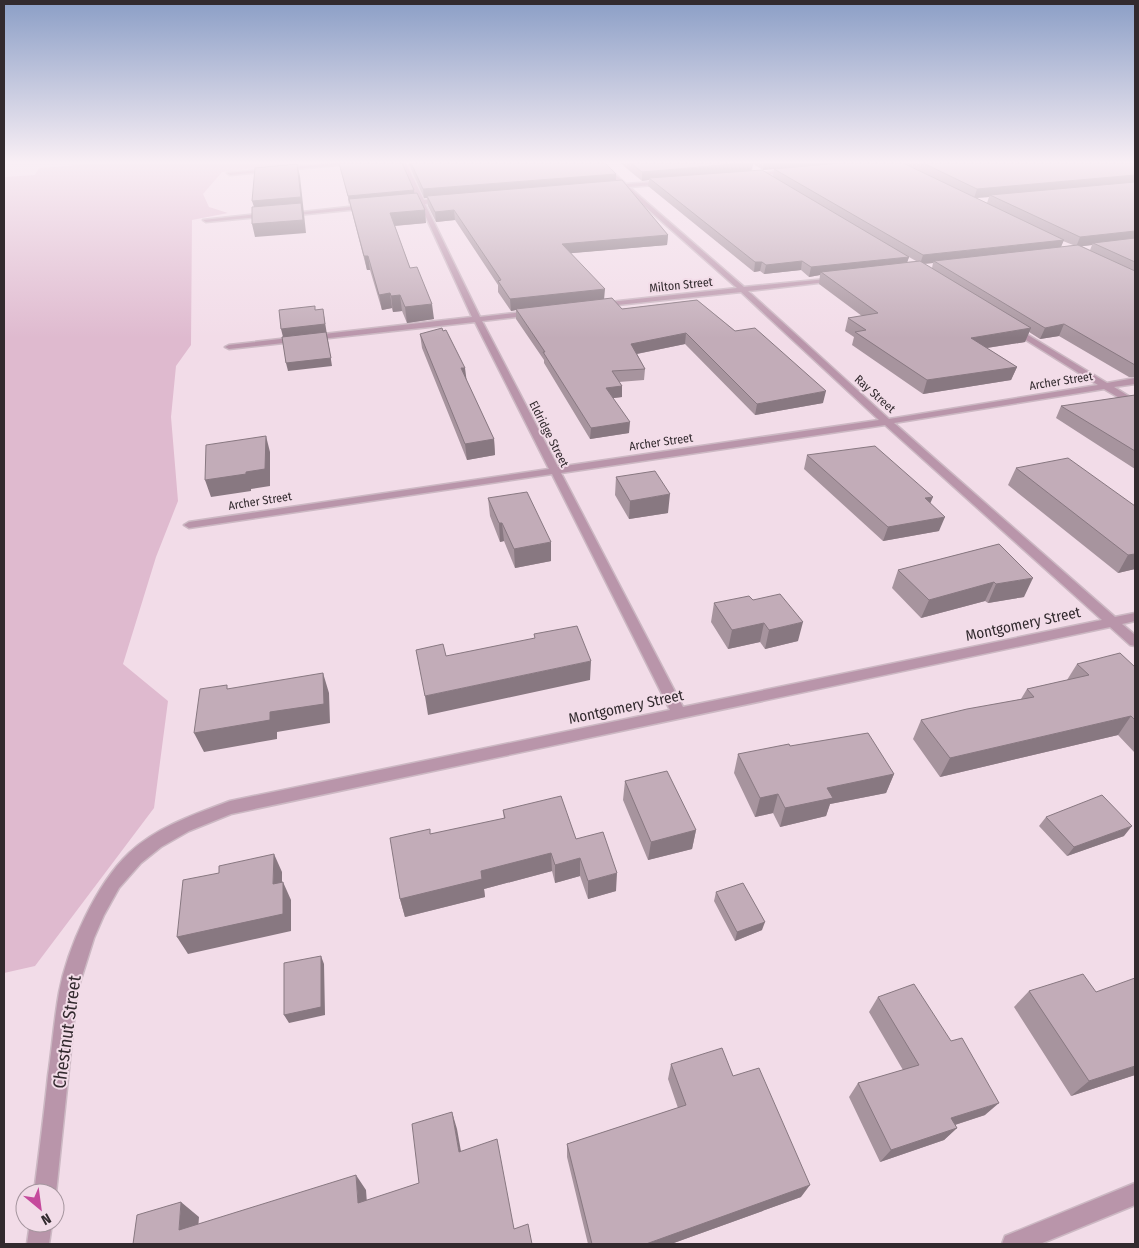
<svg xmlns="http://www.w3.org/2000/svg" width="1139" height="1248" font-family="'Fira Sans Condensed',sans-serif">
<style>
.green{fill:#dfbacf}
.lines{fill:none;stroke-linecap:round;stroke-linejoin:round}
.minor-casing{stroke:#ccb8c3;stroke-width:3}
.minor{fill:#b995aa;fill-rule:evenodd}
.wall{fill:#a7949e;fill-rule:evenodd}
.shaded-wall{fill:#887881}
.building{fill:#c2acb8;stroke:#887881}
.labels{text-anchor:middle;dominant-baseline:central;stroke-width:4;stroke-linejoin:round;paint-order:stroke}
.far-street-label{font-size:12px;fill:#322a2e;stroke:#f2dce8}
.street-label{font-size:15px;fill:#322a2e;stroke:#f2dce8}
.near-street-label{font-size:18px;fill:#322a2e;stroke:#f2dce8}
</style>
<rect width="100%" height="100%" fill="#f2dce8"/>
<path class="green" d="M105,163H299L222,172L203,194L209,207L228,213L192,220L191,345L176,366L171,417L178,501L156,557L123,664L168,701L154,808L35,966L4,973V177L35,175L39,168Z"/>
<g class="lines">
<g class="minor-casing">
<path id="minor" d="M332,163H360L230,175L227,173Z
M401,163H406L424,200L444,198L447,200L425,204L480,317L532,311L536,313L532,315L482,321L558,467L879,420L741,292L598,307L597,305L601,303L737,288L623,187H616V185L620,184L597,163H603L626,184L668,181L666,184L629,187L744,287L837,278V280L835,281L748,291L889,419L1098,385L1010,330V326H1013L1107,383L1135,378V384L1114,387L1135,400V407L1104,389L894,423L1115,617L1135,613V621L1122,624L1135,635V646L1130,645L1110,627L231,814L189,831L161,847L141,863L119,888L104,915L94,938L77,992L56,1193L55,1195V1193H34C39,1154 44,1115 48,1076C52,1049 54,1021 59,993C67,949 96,884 129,853C157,827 195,814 230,801L670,710L552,474L189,528L184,525L189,522L549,469L475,322L229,349L225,347L229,345L472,317L420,204L404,206L401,204L418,201ZM885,425L1102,620L683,707L561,473Z
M790,169L792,172L750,177L747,175Z
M367,205L369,208L287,216L284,214Z
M267,213L269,216L206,222L203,220Z
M1135,1183V1205L1040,1244H1002L1005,1236Z
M30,1223H52L49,1244H27Z"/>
</g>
<use href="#minor" class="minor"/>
</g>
<path class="wall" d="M339,163H402L426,223L395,226L410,268L434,319L407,323L402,311L393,312L392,308L382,310L370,270H367Z
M408,163H605L616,174V180L668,235L667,245L571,253L604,299L622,309L697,300L823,403L755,415L685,344L637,354L645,369L644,380L619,382L622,386V397L613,398L629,433L590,439L544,363V360L516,319V310L511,311L498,292V285L455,220L436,222L428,206L427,198H424Z
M620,163H1135V377H1129L1059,336L1040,339L1029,332L1025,342L987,348L1017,367L1011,380L923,394L852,345L854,337L845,331L848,318L862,316L819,284L820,275L809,277L801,270L764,274L760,271L754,272L648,186L649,180L642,181ZM753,164L763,170L774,169L773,176L752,171ZM989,197L987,203L976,198ZM1063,241L1073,245L1061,247ZM1092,245L1090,250L1082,246ZM909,257L916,261L907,262ZM933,263L932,268L924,264Z
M420,334L466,380L494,439L495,455L467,460L422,348Z
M1135,395V469L1056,418L1061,406Z
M807,455L930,503L939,531L883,541L804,469Z
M1016,468L1135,506V569L1118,573L1008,485Z
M616,477L668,513L629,519L615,495Z
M488,498L551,561L515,568L504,541L500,542L490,516Z
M999,544L1024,597L988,603L985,601L921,618L892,588L898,570Z
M753,600L798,641L765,649L760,642L728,649L711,622L714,603Z
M1077,664L1135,667V753L1118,735L940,777L913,739L921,720L1021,699L1027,689L1067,680Z
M790,746L894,774L886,793L830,804L826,816L780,827L773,813L755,817L734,773L738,754Z
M625,781L696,830L692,849L648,860L623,800Z
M503,810L576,839L616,891L588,899L580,876L555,883L552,871L484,889L485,897L405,917L400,899L431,834L504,819Z
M1046,817L1124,836L1067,856L1039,826Z
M716,892L762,930L735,941L714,901Z
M1029,991L1135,1075L1071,1096L1014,1007Z
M878,997L985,1115L955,1125L957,1128L944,1140L880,1162L849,1097L858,1083L903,1070L869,1012Z
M671,1064L733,1076L801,1197L671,1244H588L567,1157V1144L678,1108L668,1079Z"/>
<path class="shaded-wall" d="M753,163L751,172L649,178V180L642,181V172Z
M764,163H841L763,170Z
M297,164L300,176L306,233L255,237L252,224L256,213L252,201Z
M616,174V182L427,196V198H424L423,189Z
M1135,175V184L990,195L989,197L974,198L977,189Z
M414,190L415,199H349V205L348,196Z
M425,210L426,223L392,226L390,213Z
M454,210L455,220L436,222L435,212Z
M1135,231V241L1093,243L1092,245L1076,247L1080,237Z
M668,235L667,245L562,254V244Z
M1064,240L1060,249L934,261L933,263L920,264L923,255Z
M364,256H368L370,270H367Z
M909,257L906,266L821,272L820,275L809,277L811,267Z
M802,261L801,270L764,274L766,265Z
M755,262H762L760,271L754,272Z
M605,289L604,300L516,309V310L511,311L510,299Z
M390,293L392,308L382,310L379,295Z
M400,295L402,311L393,312L391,296Z
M432,304L434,319L407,323L405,307Z
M324,316L332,366L288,371L286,363L283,337L281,329Z
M1064,324L1059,336L1040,339L1045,328Z
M1031,328L1025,342L967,351L971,338Z
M686,333L685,344L631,355V344Z
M1017,367L1011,380L923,394L927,380Z
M461,368H465L467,383Z
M622,386V397L606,399V388Z
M826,391L823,403L755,415L757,404Z
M630,422L629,433L590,439L591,428Z
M266,436L270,452V486L251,489V491L211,497L205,480L246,472Z
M494,439L495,455L467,460L465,444Z
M670,494L668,513L629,519L630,501Z
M933,497L927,511L925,498Z
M945,517L939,531L883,541L888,527Z
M499,523H502L504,541L500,542Z
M551,542V561L515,568L514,549Z
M1135,554V569L1118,573L1128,555Z
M1033,578L1024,597L988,603L996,584Z
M994,582L985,601L921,618L929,600Z
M803,622L798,641L765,649L769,630Z
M764,623L760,642L728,649L732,630Z
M591,661L590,680L428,715L425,696Z
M323,673L329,693L330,723L277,732V739L204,752L194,733Z
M1131,716L1118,735L940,777L950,758Z
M894,774L886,793L830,804L826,816L780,827L785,808L827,788Z
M778,794L773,813L755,817L760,798Z
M1132,826L1124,836L1067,856L1074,847Z
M696,830L692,849L648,860L651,842Z
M551,853L552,871L484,889L485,897L405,917L400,899L481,871Z
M274,854L282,872V902L273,884Z
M580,858V876L555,883V865Z
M617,873L616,891L588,899V881Z
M283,882L291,900V931L188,954L177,937Z
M765,922L762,930L735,941L737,932Z
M321,956L324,964L325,1015L289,1023L284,1015Z
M1135,1066V1075L1071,1096L1089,1081Z
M999,1103L985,1115L939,1130L951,1118Z
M452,1112L457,1129L464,1168L459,1152Z
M957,1128L944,1140L880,1162L891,1150Z
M356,1175L366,1190L368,1217L358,1203Z
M810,1185L801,1197L671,1244H646Z
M181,1202L199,1217L197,1243L179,1230Z"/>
<path class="building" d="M339,163H402L414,190L348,196Z
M411,163H605L616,174L423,189Z
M631,163H746L642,172Z
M839,163H903L1064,240L923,255L774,169Z
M923,163H1135V175L977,189Z
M297,164L301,197L252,201L255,168Z
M762,170L909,257L811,267L802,261L766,265L762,262H755L649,178Z
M622,180L668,235L562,244L605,289L510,299L498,281L501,280L454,210L435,212L427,196Z
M1135,182V231L1080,237L990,195Z
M417,193L425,210L390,213L410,268L417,267L432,304L405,307L400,295L391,296L390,293L379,295L368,256H364L349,199Z
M301,203L303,220L252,224V207Z
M1135,238V262L1093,243Z
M1078,245L1135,271V365L1064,324L1045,328L934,261Z
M920,261L1031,328L971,338L1017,367L927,380L855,332L866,330L848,318L878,313L821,272Z
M612,298L622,309L697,300L735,331L755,328L826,391L757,404L686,333L631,344L645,369L612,371L622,386L606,388L630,422L591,428L543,352H545L516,309Z
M315,306V310L323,309L325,324L281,329L279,310Z
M442,328L443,331L446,330L465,368H461L494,439L465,444L420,334Z
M326,332L331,358L286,363L282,337Z
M1135,395V451L1061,406Z
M266,436L265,469L246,472V474L205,480L206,445Z
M875,446L933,497L925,498L945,517L888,527L807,455Z
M1068,458L1135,506V554L1128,555L1016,468Z
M655,471L670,494L630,501L616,477Z
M527,492L551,542L514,549L502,523H499L488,498Z
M999,544L1033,578L996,584L994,582L929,600L898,570Z
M780,594L803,622L769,630L764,623L732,630L714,603L749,596L753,600Z
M577,626L591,661L425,696L416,650L443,644L446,656L535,638L534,634Z
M1120,653L1135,667V720L1131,716L950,758L921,720L967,709L1034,697L1027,689L1089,675L1077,664Z
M323,673L324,704L270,712V720L194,733L200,689L227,685V689Z
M868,733L894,774L827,788L833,798L785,808L778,794L760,798L738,754L789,744L790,746Z
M667,771L696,830L651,842L625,781Z
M1102,795L1132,826L1074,847L1046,817Z
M561,796L576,839L603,832L617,873L588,881L580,858L555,865L551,853L481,871L482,879L400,899L390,838L430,829V834L505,818L503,810Z
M274,854L273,884L283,882V914L177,937L183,880L219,873V866Z
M743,883L765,922L737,932L716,892Z
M321,956V1007L284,1015V963Z
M1083,974L1096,992L1135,978V1066L1089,1081L1029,991Z
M914,984L951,1041L962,1038L999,1103L951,1118L957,1128L891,1150L858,1083L919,1065L878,997Z
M722,1048L733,1076L759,1068L810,1185L646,1244H592L567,1144L686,1105L671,1064Z
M452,1112L459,1152L497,1139L514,1229L528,1224L532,1244H133L137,1215L181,1202L179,1230L356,1175L358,1203L419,1183L412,1124Z"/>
<linearGradient id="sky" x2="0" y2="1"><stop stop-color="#8b9ec6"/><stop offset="0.48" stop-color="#f9eff5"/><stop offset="1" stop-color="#f9eff5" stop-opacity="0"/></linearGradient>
<rect width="1139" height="338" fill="url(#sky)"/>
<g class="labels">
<g class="far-street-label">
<text transform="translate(681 285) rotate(-6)">Milton Street</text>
<text transform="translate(1061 381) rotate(-9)">Archer Street</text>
<text transform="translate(875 394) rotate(42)">Ray Street</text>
<text transform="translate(549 434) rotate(63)">Eldridge Street</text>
<text transform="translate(661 442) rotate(-8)">Archer Street</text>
<text transform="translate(260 501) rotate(-9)">Archer Street</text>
</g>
<g class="street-label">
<text transform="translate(1023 624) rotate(-12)">Montgomery Street</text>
<text transform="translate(626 707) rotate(-12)">Montgomery Street</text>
</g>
<g class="near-street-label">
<text transform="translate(67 1032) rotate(-82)">Chestnut Street</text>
</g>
</g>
<rect width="1139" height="1248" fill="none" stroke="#322a2e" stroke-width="10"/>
<g transform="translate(40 1208) rotate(151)"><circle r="24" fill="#f2dce8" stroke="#a5959e"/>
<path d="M0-4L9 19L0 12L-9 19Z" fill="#c54a9c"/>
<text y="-8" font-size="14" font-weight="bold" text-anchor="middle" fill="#322a2e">N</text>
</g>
</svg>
